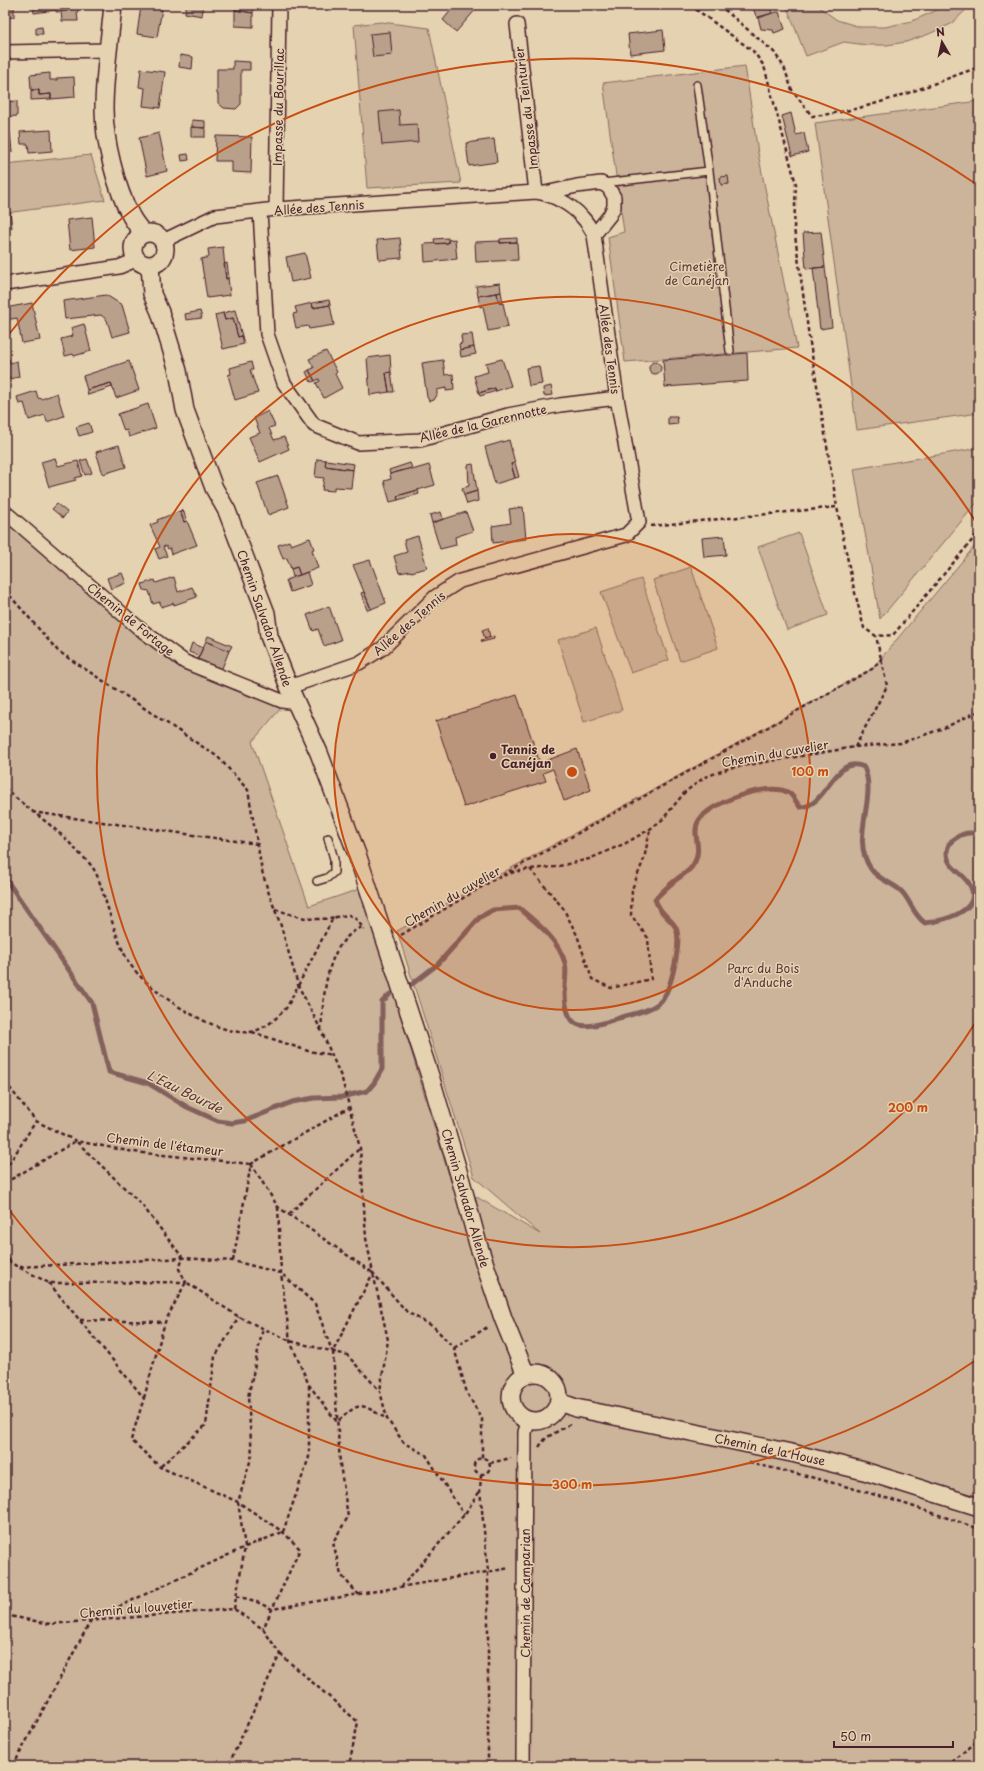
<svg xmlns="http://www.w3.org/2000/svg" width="984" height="1771" font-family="'Playpen Sans',sans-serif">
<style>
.green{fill:#cbb49a;stroke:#8a6a62}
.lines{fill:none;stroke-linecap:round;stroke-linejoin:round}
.stream{stroke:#84615c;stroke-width:5}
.building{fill:#b9a08b;stroke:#4a1f2b}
.service-casing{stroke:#4a1f2b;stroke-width:10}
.minor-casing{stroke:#4a1f2b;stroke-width:16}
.tertiary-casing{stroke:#4a1f2b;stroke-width:20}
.path{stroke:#4a1f2b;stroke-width:2.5;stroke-dasharray:4 3;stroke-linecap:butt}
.service{stroke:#e4d2b0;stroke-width:7}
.minor{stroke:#e4d2b0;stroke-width:13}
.tertiary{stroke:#e4d2b0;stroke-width:17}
.ring{fill:none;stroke:#c84d12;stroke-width:2}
.poi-dot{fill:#4a1f2b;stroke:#e4d2b0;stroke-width:1.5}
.labels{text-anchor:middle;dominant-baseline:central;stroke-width:3;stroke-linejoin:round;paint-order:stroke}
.street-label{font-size:12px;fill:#4a1f2b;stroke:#e4d2b0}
.park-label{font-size:12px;fill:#5d353c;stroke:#e4d2b0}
.poi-label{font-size:12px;font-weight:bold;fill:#4a1f2b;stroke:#e4d2b0;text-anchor:start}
.water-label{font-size:13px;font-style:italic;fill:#5d353b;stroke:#e4d2b0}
.centre{fill:#c84d12;stroke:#e4d2b0;stroke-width:2}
.ring-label{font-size:12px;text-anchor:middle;font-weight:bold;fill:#c84d12;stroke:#e4d2b0;stroke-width:3;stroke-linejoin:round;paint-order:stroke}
</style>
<rect width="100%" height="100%" fill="#e4d2b0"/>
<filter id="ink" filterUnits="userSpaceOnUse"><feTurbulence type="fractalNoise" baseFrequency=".025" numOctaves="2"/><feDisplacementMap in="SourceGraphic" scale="8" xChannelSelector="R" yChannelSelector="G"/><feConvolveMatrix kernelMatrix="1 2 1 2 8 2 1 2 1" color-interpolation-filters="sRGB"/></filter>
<g filter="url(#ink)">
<path class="green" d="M786,5H816L837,20L860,27H885L912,21L935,11L942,5H971L951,24L929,34L906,42L887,45H867L844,42L806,56Z
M381,22L429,28L461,183L367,188L354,25Z
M745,66L758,153L797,348L625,362L608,237L624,232L603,83Z
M979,101V413L857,430L815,123Z
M91,155L105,200L5,213V164Z
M979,448V500L880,619L854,469Z
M5,512L185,662L265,694L281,708L252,742L309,906L360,889L379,945L451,1182L540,1234L474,1177L397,931L872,669L979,541V1766H5Z
M799,533L828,615L787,630L758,547Z
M691,567L718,648L680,661L653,580Z
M641,579L669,660L631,673L601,592Z
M596,628L622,710L584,722L558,640Z"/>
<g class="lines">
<path class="stream" d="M5,878L92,1003L109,1072L148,1083L187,1107L218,1121L232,1123L245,1121L292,1102L314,1098L342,1097L367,1091L374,1083L382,1069V1002L390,994
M412,984L438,964L480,917L493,910L519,908C537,923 558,939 565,963C567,970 565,980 565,987C564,1034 583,1030 619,1018C632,1014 651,1011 661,1001C671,990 682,943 676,928C672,919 659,914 655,899C662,892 669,885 677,879C682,875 690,871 693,865C704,848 691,835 698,822C707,803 771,780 789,793C793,796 797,803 800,807C827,808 834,753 864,767C878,800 849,837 871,869C879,881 895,883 903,893C912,904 913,914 925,923C941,921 978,913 972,890C968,874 947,870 947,853C947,846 950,841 956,838C962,833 971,832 979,834"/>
</g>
<path class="building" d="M5,5H14V17L5,18Z
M33,5H67V11L56,12V10L34,13Z
M67,5H80V8L77,12L78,21H62L61,11H67Z
M186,5H203L202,16L185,13Z
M235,5H253V13L235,10Z
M448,5H474L477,8L456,32L443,20L452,9Z
M752,5H769L772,13L759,18L756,16Z
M141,6L162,9L157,37L137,34Z
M235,10L253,13V27L235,26Z
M777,12H779L785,29L774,33L773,30L761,29L758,17Z
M42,27L43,34H36V28Z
M663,30L665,50L630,54L628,34Z
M390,32L392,55L373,57L370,34Z
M180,55L193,57L192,69L179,67Z
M233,61L250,62V70H241V104L236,109L224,108L218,103V94H217V69H233Z
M141,69L165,72L160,108L143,106L145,88L139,87Z
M50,73V80H57V78L74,77L75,97L51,99V94L39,95V90H31L30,75Z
M31,90H39V95L51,94V99L31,100Z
M17,101V116L5,117V102Z
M399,110L400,125L417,124L418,142L382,145L379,112Z
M791,113L796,135L804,133L808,152L792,156L782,116Z
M192,120L205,121V128L192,127Z
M191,127L205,128V137H191Z
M51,130L52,151L29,153L28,144H21L20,132Z
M10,132L12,152H5V133Z
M159,133L167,171L147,176L139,138Z
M216,136L252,137L251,173L232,172V161H215Z
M494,139L497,162L469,166L466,143Z
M188,154L189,160L182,161L181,155Z
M728,176L729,184L721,185L720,177Z
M10,212L12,228H5V213Z
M92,217L95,247L70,250L67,220Z
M821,232L825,267L806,269L803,233Z
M400,238L402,258L379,260L377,240Z
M448,238V243L435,244L434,239Z
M517,238V242L500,243V239Z
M455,239L457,259L425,262L424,244L448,243V240Z
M500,241V243L517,242L518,260L476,262L475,242Z
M223,247L226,279L228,278L230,295L207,298L201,259L209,257L208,249Z
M305,253L311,278L291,282L286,257Z
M227,263L229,278L226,279L224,264Z
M825,267L832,327L820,329L813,268Z
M500,283L501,292L478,296L476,286Z
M501,292L503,303H499L497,293Z
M497,293L499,303H503L508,327L488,331L483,306L480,307L478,296Z
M106,295L122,305L130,332L112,337L107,320L101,315L65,319L63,301Z
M329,300L330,305L313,308L312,303Z
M32,303L40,340L22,343L17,318L5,320V308Z
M312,303L313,308L330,305L334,325L309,329L308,326L296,328L293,314L297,313L295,307Z
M235,310L242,336L238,337L233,318L225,320L223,313Z
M200,311L202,318L186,320L185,314Z
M223,313L225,320L233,318L238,337L242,336L244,344L223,349L215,315Z
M84,324L91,351L74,356L73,354L65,356L61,339L73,336L71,328Z
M472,334L474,347L460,350L459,344L462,343L461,335Z
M474,347L476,354L461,357L460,350Z
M326,351L337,372L335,374L342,388L324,398L316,383L320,381L319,379L315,381L309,370L314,368L309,359Z
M747,353L748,381L665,387L663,360Z
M390,355L391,372L386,373L389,392L370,395L367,358Z
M9,359L10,363L17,361L19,377L5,380V360Z
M502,359L511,386L496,391L495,388L479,393L474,376L488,372L486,363Z
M443,360L445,375L453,374L454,390L446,391V388L437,390V395L434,400L429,401L427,397L422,363Z
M129,361L139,390L116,398L111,383L87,390L83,376Z
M649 368a6 6 0 1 1 12 0a6 6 0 1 1-12 0Z
M251,362L253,370H250L258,393L235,400L228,375L231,374L230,368Z
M539,366L542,384L529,386L526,368Z
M309,370L315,381L311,382L306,372Z
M391,372L394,392H389L386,373Z
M111,383L112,387L88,395L87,390Z
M551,386L553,395L544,396L543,388Z
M495,388L496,391L480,396L479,393Z
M36,391L38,398L42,399L57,393L64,416L47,422L45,415L29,420L24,403L19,404L17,397Z
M148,404L156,428L129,437L127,430L124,431L118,414Z
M268,411L275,426L269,428L274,440L284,437L289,449L260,462L249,437L260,433L254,418Z
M668,417H677L678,424L668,425Z
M89,423L92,432L79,436L76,427Z
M509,440L515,463L511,464L515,478L495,484L485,447Z
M119,445L126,467L103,474L96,452Z
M55,458L58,466L78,461L82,476L75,478L76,480L49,487L41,462Z
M87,459L92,473L85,475L80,461Z
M317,459L326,460L325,466L353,470L351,488L334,487V491L322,490L324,478L315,477Z
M326,460L354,464L353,470L325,466Z
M410,463L412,468L390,474L389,470Z
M515,463L519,477L515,478L511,464Z
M473,464L477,491L464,495L462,488L469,486L468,465Z
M429,465L435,485L397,496L398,500L390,502L384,481L391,479L390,474L412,468V470Z
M278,476L289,507L268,515L257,483Z
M418,490L419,494L398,500L397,496Z
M477,491L478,501L467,504L464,495Z
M57,504L67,512L63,518L52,509Z
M523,507L526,539L493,543L492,526L511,523L509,509Z
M183,510L187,521L184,522L180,511Z
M180,511L184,522L187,521L197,545L172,554L170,548L168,549L166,546L163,547L167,556L159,559L155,549L160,547L150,525L158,522L157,520Z
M441,512L443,519L432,523L430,515Z
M466,512L473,531L455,537L456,545L440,549L432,523Z
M418,536L427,568L411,572V571L399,573L394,556L407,552L404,540Z
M724,536L726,555L704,557L702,538Z
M310,538L314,549L312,550L318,568L300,575L297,567L291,569L287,558L283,559L278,545L289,541L291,545Z
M370,560L386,603L371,609L353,565Z
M297,567L300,575L293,577L291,569Z
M307,572L311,585L290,592L286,580Z
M122,573L126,583L111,589L107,578Z
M174,577L178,592L192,587L197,597L174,605V603L161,607L160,602L153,604L149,591L144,590L142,584L155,580L156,583Z
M364,592L371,609L367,610L361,593Z
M329,606L341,640L324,646L318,629L313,631L307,615Z
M488,628L490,637L485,639L482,630Z
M208,636L232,646L229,651L206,641Z
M494,636V639L482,642L481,640Z
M206,641L229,651L220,673L196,663Z
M192,643L203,648L199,656L189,652Z
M517,695L540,763L577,749L591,790L564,801L553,769L543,773L546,781L464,807L436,721Z"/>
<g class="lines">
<g class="service-casing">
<path id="service" d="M697,85L709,171
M603,183L709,171L730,351
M317,881L327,878L334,872V859L328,838"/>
</g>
<g class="minor-casing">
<path id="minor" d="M517,24L536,192
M5,52L109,50
M545,193L577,186L601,183L608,187L614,197V207L610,215L594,235
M276,209L279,5
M260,211L267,334L284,383L314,425L358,443L420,440L508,415L560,405L617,398
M163,241L215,216L276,209L536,192C552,194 572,205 582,217C587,222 591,229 594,235L617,398L639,522L626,535L460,581L435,597L383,648L359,663L289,687
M5,284L119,267L136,260
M5,512L140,629L185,662L282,701L297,703
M523,1766L525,1432L529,1420"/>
</g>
<g class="tertiary-casing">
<path id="tertiary" d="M113,5C110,39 104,75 104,109C104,140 116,189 131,216C134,222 139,228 143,233
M133 249a16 16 0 1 1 32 0a16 16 0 1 1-32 0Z
M150,265L152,294L160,312L178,371L185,410L214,488L227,511L266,613L269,636L289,687L319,753L358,857L431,1079L461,1181L478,1244L503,1318L526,1375
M511 1397a24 24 0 1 1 48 0a24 24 0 1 1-48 0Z
M559,1402L576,1408L796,1454L864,1471L979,1507"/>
</g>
<path class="path" d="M690,5L753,51L764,66L796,184L794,228L809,337L837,507
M719,5L774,52L784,67L792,90L812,116C870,111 925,86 979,67
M651,526L837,507L852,581L864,628L876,636L893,635L979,532
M5,590L58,651L218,757L248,790L262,871L268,891L281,926L298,985L321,1030L342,1079L360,1148L366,1238L373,1273L407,1312L434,1327L454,1348L467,1393L482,1419V1458
M855,747L887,686L876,636
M5,788C22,805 42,817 59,833C66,838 72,846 78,852C83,857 89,862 93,868C98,875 101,887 104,896C111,917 117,941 128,961C145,990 217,1037 250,1032C266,1029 277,1018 287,1007L332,920L336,917L349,915L356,919L364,929
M32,812L257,844
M530,869L563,908L577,935L592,979L611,988L651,979L648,938L631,915L632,889L644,859L650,830
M503,875L872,669L882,658
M275,909C298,917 312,922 335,917
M401,935L495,879L514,872L530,869L555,867L589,859L626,843L650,829L662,820L685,792L705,777L730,768L855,747L901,743L944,728L979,711
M321,1030C324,995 325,943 362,927
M252,1032L308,1051L333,1055
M5,1082L36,1121L76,1141L134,1152L251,1164
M251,1164L278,1207L373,1273L388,1340L380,1391
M5,1170L36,1121
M5,1183L76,1141L142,1205L183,1258L179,1269L186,1282L49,1283L5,1260
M278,1207L281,1273L290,1341L309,1385L337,1422C362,1400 359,1403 387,1419
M289,1214L360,1148
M5,1253L11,1263
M233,1261L251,1164L348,1108
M20,1267L183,1258L233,1261L281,1273L315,1304L332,1351
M49,1283L144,1398L131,1440L160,1467L238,1502L283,1532L300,1549L263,1629
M80,1320L165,1322
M454,1348L489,1326
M144,1398L165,1322L186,1282L239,1317L290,1341L347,1355L380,1391L387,1419L404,1443L426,1455L464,1515
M539,1447L546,1438L572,1423
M474 1466a8 8 0 1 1 16 0a8 8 0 1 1-16 0Z
M490,1463L511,1458
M749,1463C827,1479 904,1502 979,1529
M161,1466L206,1425L215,1357L239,1317
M481,1475L480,1490L488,1571V1766
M283,1532L309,1457V1385
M401,1587L464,1515L480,1491
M359,1595L341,1575L333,1542L348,1517L340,1464L333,1351L373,1273
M236,1596L255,1601L272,1609L510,1568
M234,1609L245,1547L238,1502L252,1455L248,1397L263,1328
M5,1615L50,1624L234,1609L263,1629L280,1654L228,1766
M280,1654L358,1722L349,1766
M13,1766L91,1620L245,1547L283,1532
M946,1766L979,1740"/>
<use href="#service" class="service"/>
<use href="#minor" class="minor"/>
<use href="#tertiary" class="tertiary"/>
</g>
</g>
<circle cx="572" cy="772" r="238" fill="#c84d12" fill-opacity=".12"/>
<g class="ring">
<circle cx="572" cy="772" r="238"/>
<path d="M977 1020A475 475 0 1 1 977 524"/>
<path d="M976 1360A713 713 0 0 1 6 1206M6 338A713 713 0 0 1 976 184"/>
</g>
<circle class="poi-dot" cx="493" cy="756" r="4"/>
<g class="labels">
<g class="street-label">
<text transform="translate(278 107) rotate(-89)">Impasse du Bourillac</text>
<text transform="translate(526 108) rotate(-97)">Impasse du Teinturier</text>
<text transform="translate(319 207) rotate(-4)">Allée des Tennis</text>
<text transform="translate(610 349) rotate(82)">Allée des Tennis</text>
<text transform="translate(483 423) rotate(-13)">Allée de la Garennotte</text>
<text transform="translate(265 618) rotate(71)">Chemin Salvador Allende</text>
<text transform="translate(131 619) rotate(39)">Chemin de Fortage</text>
<text transform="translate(409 623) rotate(-41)">Allée des Tennis</text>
<text transform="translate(775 753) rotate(-10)">Chemin du cuvelier</text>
<text transform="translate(452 896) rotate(-30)">Chemin du cuvelier</text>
<text transform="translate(165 1144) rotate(7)">Chemin de l'étameur</text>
<text transform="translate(466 1198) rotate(74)">Chemin Salvador Allende</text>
<text transform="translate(770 1449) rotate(12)">Chemin de la House</text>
<text transform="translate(525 1593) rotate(-90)">Chemin de Camparian</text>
<text transform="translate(136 1608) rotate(-5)">Chemin du louvetier</text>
</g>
<g class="park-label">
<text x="697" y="266">Cimetière<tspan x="697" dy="14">de Canéjan</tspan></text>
<text x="763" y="968">Parc du Bois<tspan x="763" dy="14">d'Anduche</tspan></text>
</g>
<g class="poi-label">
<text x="501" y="749">Tennis de<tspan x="501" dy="14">Canéjan</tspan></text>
</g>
<g class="water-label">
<text transform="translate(185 1091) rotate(26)">L'Eau Bourde</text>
</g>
</g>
<circle cx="572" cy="772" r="6" class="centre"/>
<g class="ring-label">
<text x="810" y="776">100 m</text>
<text x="908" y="1112">200 m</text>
<text x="572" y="1489">300 m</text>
</g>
<rect width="984" height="1771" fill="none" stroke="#e4d2b0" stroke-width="20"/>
<rect x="10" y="10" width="964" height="1751" fill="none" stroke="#4a1f2b" stroke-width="1.5" filter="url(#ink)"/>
<g transform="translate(942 42) rotate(351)" stroke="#e4d2b0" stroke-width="3" paint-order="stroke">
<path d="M0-3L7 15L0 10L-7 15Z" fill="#4a1f2b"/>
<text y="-6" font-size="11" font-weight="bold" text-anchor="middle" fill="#4a1f2b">N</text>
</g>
<path d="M834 1741v6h119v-6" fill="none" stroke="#4a1f2b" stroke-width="2"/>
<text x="840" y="1741" font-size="12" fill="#4a1f2b" stroke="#e4d2b0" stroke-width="3" paint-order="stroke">50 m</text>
</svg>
